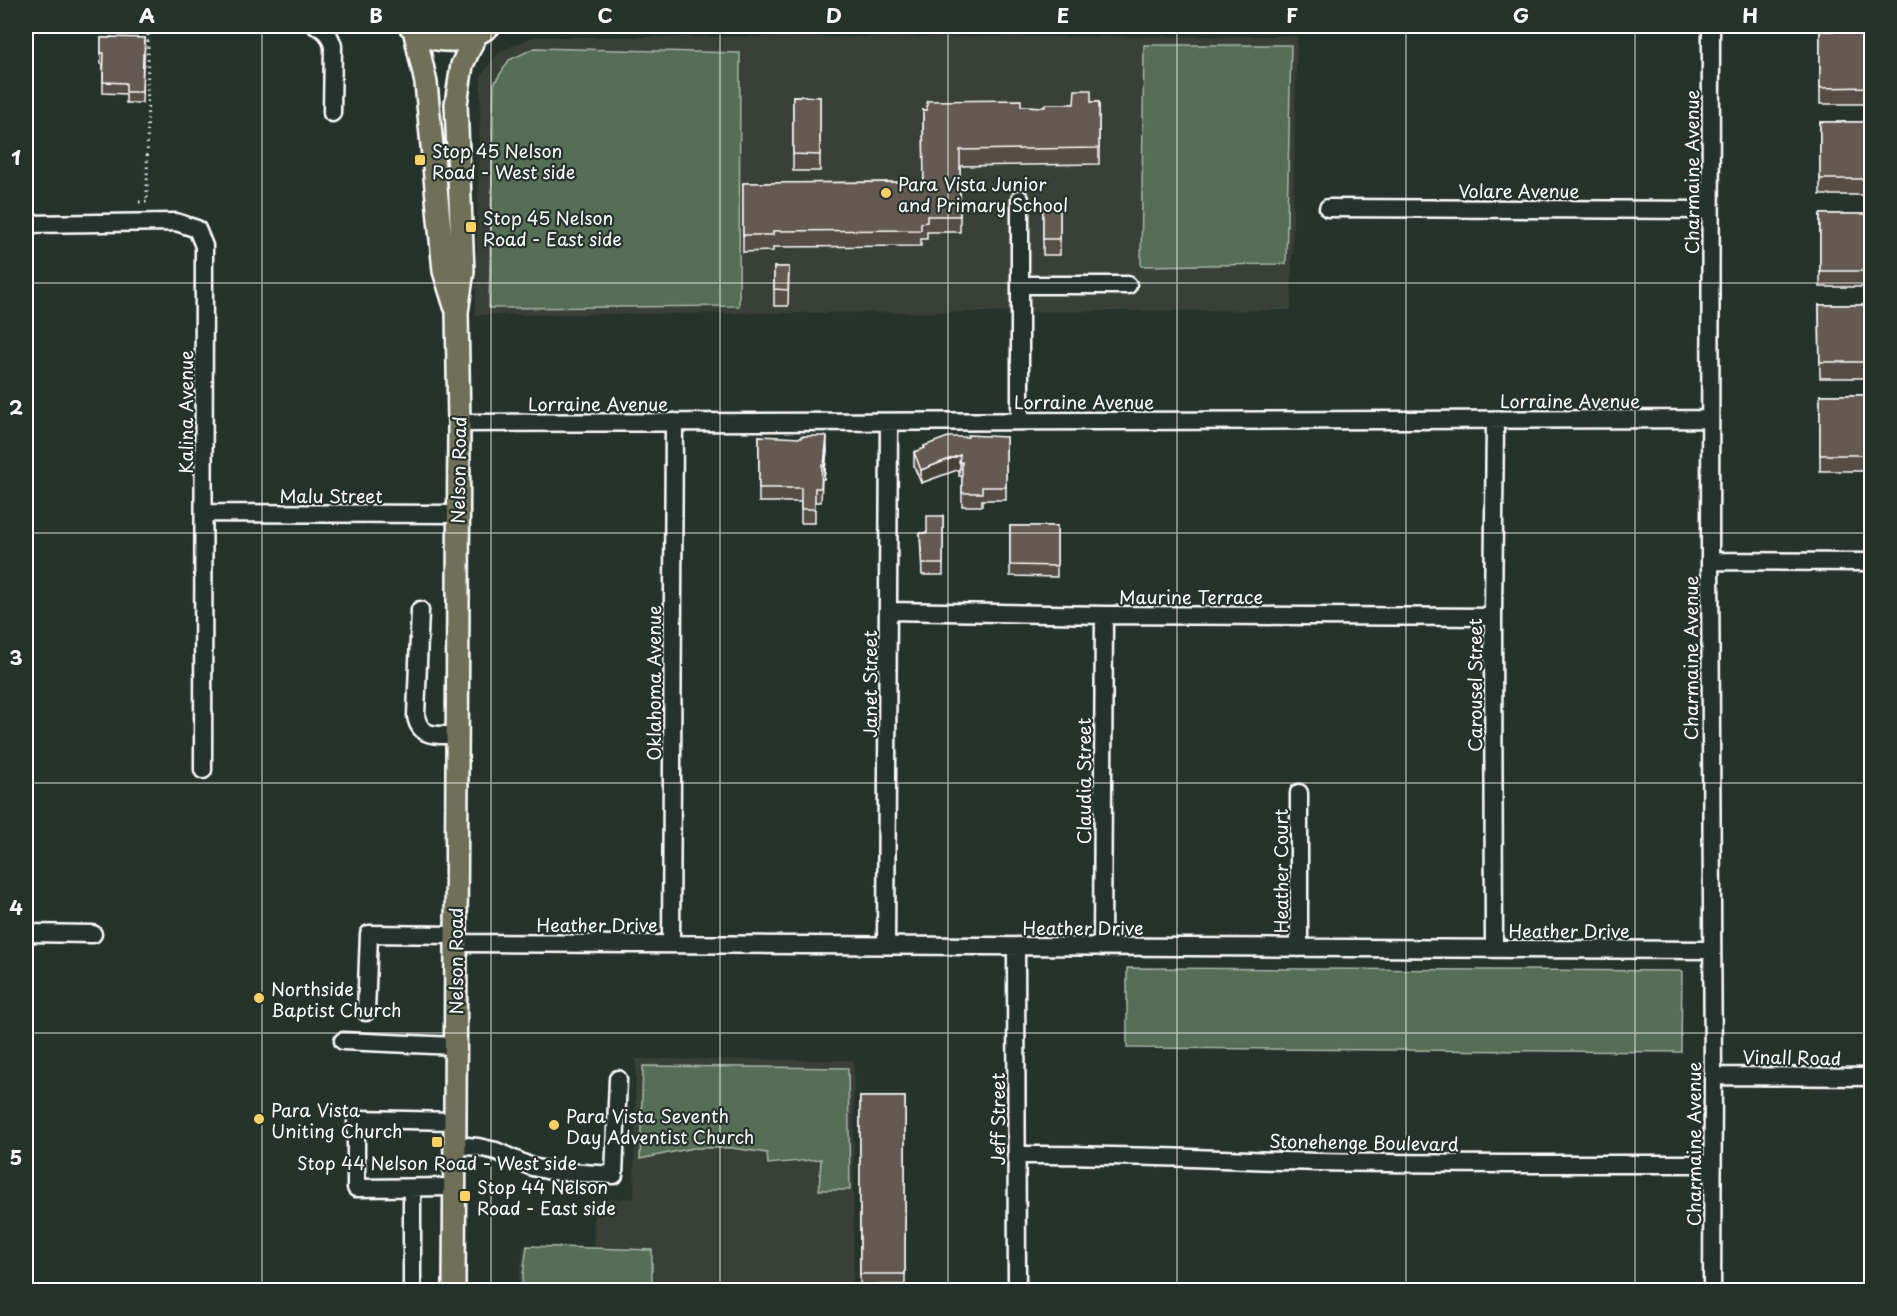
<svg xmlns="http://www.w3.org/2000/svg" width="1897" height="1316" font-family="'Playpen Sans',sans-serif">
<style>
.built{fill:#393f38}
.green{fill:#556e54;stroke:#aab6aa;stroke-width:1.5}
.lines{fill:none;stroke-linecap:round;stroke-linejoin:round}
.minor-casing{stroke:#fff;stroke-width:21}
.major-casing{stroke:#fff;stroke-width:26}
.path{stroke:#fff;stroke-width:3;stroke-dasharray:1.5 4.5;stroke-linecap:butt}
.minor{stroke:#26332d;stroke-width:16}
.major{stroke:#706f59;stroke-width:21}
.wall{fill:#574d47;stroke:#fff;stroke-width:1.5}
.shaded-wall{fill:#473f39;stroke:#fff;stroke-width:1.5}
.building{fill:#655a52;stroke:#fff;stroke-width:1.5}
.grid{fill:none;stroke:#fff;stroke-width:1.5;stroke-opacity:0.55}
.poi-dot{fill:#ffd166;stroke:#26332d;stroke-width:2}
.labels{text-anchor:middle;dominant-baseline:central;stroke-width:4.5;stroke-linejoin:round;paint-order:stroke}
.poi-label{font-size:18px;fill:#fff;stroke:#26332d;text-anchor:start}
.street-label{font-size:18px;fill:#fff;stroke:#26332d}
.neatline{fill:none;stroke:#fff;stroke-width:2}
.grid-label{font-size:20px;text-anchor:middle;font-weight:bold;fill:#fff}
</style>
<rect width="100%" height="100%" fill="#26332d"/>
<filter id="ink" filterUnits="userSpaceOnUse"><feTurbulence type="fractalNoise" baseFrequency=".0167" numOctaves="2"/><feDisplacementMap in="SourceGraphic" scale="12" xChannelSelector="R" yChannelSelector="G"/><feConvolveMatrix kernelMatrix="1 2 1 2 8 2 1 2 1" color-interpolation-filters="sRGB"/></filter>
<g filter="url(#ink)">
<path class="built" d="M1297,36L1291,310L475,315L481,76L499,52L533,37Z
M636,1059L854,1060L853,1290H518L524,1245L594,1247V1200L634,1198Z"/>
<path class="green" d="M1144,45H1291L1286,264L1141,266Z
M535,48L740,53L739,306L489,308L494,84L509,60Z
M1127,968L1682,971L1681,1052L1127,1048Z
M643,1066L848,1068L850,1190H819L821,1159L768,1164L767,1153L732,1148H693L640,1159Z
M527,1246L652,1250V1290H521Z"/>
<g class="lines">
<g class="minor-casing">
<path id="minor" d="M316,26C326,29 330,36 333,46L332,113
M1711,26L1710,561L1713,1076L1712,1290
M1328,208L1710,210
M26,224L176,222L197,229L204,246L203,770
M1020,285H1128
M1020,420V199
M459,423L1710,419
M204,513L457,514
M1710,561L1872,562
M420,610L416,716C420,738 437,735 456,735
M889,611L1104,615L1493,617
M1299,793V948
M26,933L93,934
M455,943L1711,950
M671,944L674,422
M886,945L889,422
M1016,947L1017,1290
M1102,947L1104,615
M1494,949L1493,617L1495,420
M366,1012L369,934L455,935
M343,1041L455,1046
M1713,1076L1872,1077
M455,1145L478,1147L496,1151L532,1167L551,1171L614,1175L618,1079
M1016,1155C1104,1154 1192,1158 1280,1161C1424,1165 1568,1164 1712,1164
M454,1187L356,1188V1119L455,1121
M412,1286V1188"/>
</g>
<g class="major-casing">
<path id="major" d="M410,26C432,45 466,45 489,26
M414,29L426,83L444,271L455,306
M454,1290L459,423L457,312L463,271L456,104L462,65L476,34"/>
</g>
<path class="path" d="M139,202H147L148,31"/>
<use href="#minor" class="minor"/>
<use href="#major" class="major"/>
</g>
<path class="wall" d="M1820,31H1872V104H1820Z
M101,38H145L144,65H143L142,103H126V94L103,93V64H101Z
M793,96L820,97V171H793Z
M1091,102H1099V164L960,166V232H927V239H921V246L773,247V251L743,252V183L924,182L923,110L1021,106L1045,107Z
M1820,122H1872V195H1820Z
M1043,206L1060,207V255H1043Z
M1820,214H1872V287H1820Z
M774,267H789L788,306H774Z
M1819,305H1872V378H1820Z
M1820,395H1872V471H1820Z
M759,436L827,450L824,479H822L821,502H815V523H801V502H759Z
M1006,437V500H982V506H962V476H959V469L921,483L914,466V452L924,449V446Z
M943,516V575H922L920,533H927Z
M1010,526H1057V577L1010,576Z
M860,1097H905V1285H860Z"/>
<path class="shaded-wall" d="M827,436V450L824,479V465Z
M960,455V469L921,483V470Z"/>
<path class="building" d="M1820,31H1872V87L1820,88Z
M110,37L145,38L144,54H143L142,92H126V83L103,82L104,53H101V38H110Z
M1075,90H1091V102H1099V148L960,150V216H927V222L921,223V230L773,231V235H743V183L924,182L923,110H927V101L1021,100V106L1045,107V104H1074Z
M793,96L820,97V155L793,154Z
M1820,122H1872V179H1820Z
M1043,206L1060,207V239H1043Z
M1820,214H1872V271H1820Z
M774,267H789L788,290L774,289Z
M1819,305H1872V362H1820Z
M1820,395H1872V455H1820Z
M968,435L1006,437V487H982V493H962V462H959L960,455L921,470L914,452L925,448L924,446L948,437H968Z
M759,436L801,438V436H827L824,465H822L821,488H815V509H801V488H759Z
M927,516H943V564H922L920,533H927Z
M1010,526H1057V566L1010,565Z
M860,1097H905V1274H860Z"/>
</g>
<path class="grid" d="M262,26V1290M491,26V1290M720,26V1290M948,26V1290M1177,26V1290M1406,26V1290M1635,26V1290M26,283H1872M26,533H1872M26,783H1872M26,1033H1872"/>
<g class="poi-dot">
<rect x="414" y="154" width="12" height="12" rx="3"/>
<circle cx="886" cy="193" r="6"/>
<rect x="465" y="221" width="12" height="12" rx="3"/>
<circle cx="259" cy="998" r="6"/>
<circle cx="259" cy="1119" r="6"/>
<circle cx="554" cy="1125" r="6"/>
<rect x="431" y="1136" width="12" height="12" rx="3"/>
<rect x="459" y="1190" width="12" height="12" rx="3"/>
</g>
<g class="labels">
<g class="poi-label">
<text x="432" y="150">Stop 45 Nelson<tspan x="432" dy="21">Road - West side</tspan></text>
<text x="898" y="183">Para Vista Junior<tspan x="898" dy="21">and Primary School</tspan></text>
<text x="483" y="217">Stop 45 Nelson<tspan x="483" dy="21">Road - East side</tspan></text>
<text x="271" y="988">Northside<tspan x="271" dy="21">Baptist Church</tspan></text>
<text x="271" y="1109">Para Vista<tspan x="271" dy="21">Uniting Church</tspan></text>
<text x="566" y="1115">Para Vista Seventh<tspan x="566" dy="21">Day Adventist Church</tspan></text>
<text x="437" y="1162" text-anchor="middle">Stop 44 Nelson Road - West side</text>
<text x="477" y="1186">Stop 44 Nelson<tspan x="477" dy="21">Road - East side</tspan></text>
</g>
<g class="street-label">
<text transform="translate(1691 172) rotate(-90)">Charmaine Avenue</text>
<text x="1519" y="190">Volare Avenue</text>
<text x="1570" y="400">Lorraine Avenue</text>
<text x="1084" y="401">Lorraine Avenue</text>
<text x="598" y="403">Lorraine Avenue</text>
<text transform="translate(185 412) rotate(-90)">Kalina Avenue</text>
<text transform="translate(458 470) rotate(-89)">Nelson Road</text>
<text x="331" y="495">Malu Street</text>
<text x="1191" y="596">Maurine Terrace</text>
<text transform="translate(1690 658) rotate(-90)">Charmaine Avenue</text>
<text transform="translate(653 683) rotate(-90)">Oklahoma Avenue</text>
<text transform="translate(869 684) rotate(-90)">Janet Street</text>
<text transform="translate(1474 685) rotate(-90)">Carousel Street</text>
<text transform="translate(1083 781) rotate(-90)">Claudia Street</text>
<text transform="translate(1280 871) rotate(-90)">Heather Court</text>
<text x="597" y="924">Heather Drive</text>
<text x="1083" y="927">Heather Drive</text>
<text x="1569" y="930">Heather Drive</text>
<text transform="translate(455 961) rotate(-90)">Nelson Road</text>
<text transform="translate(1792 1057) rotate(1)">Vinall Road</text>
<text transform="translate(997 1119) rotate(-90)">Jeff Street</text>
<text transform="translate(1364 1142) rotate(1)">Stonehenge Boulevard</text>
<text transform="translate(1693 1144) rotate(-90)">Charmaine Avenue</text>
</g>
</g>
<rect width="1897" height="1316" fill="none" stroke="#26332d" stroke-width="66"/>
<rect x="33" y="33" width="1831" height="1250" class="neatline"/>
<g class="grid-label">
<text x="147" y="23">A</text>
<text x="376" y="23">B</text>
<text x="605" y="23">C</text>
<text x="834" y="23">D</text>
<text x="1063" y="23">E</text>
<text x="1292" y="23">F</text>
<text x="1521" y="23">G</text>
<text x="1750" y="23">H</text>
<text x="16" y="165">1</text>
<text x="16" y="415">2</text>
<text x="16" y="665">3</text>
<text x="16" y="915">4</text>
<text x="16" y="1165">5</text>
</g>
</svg>
